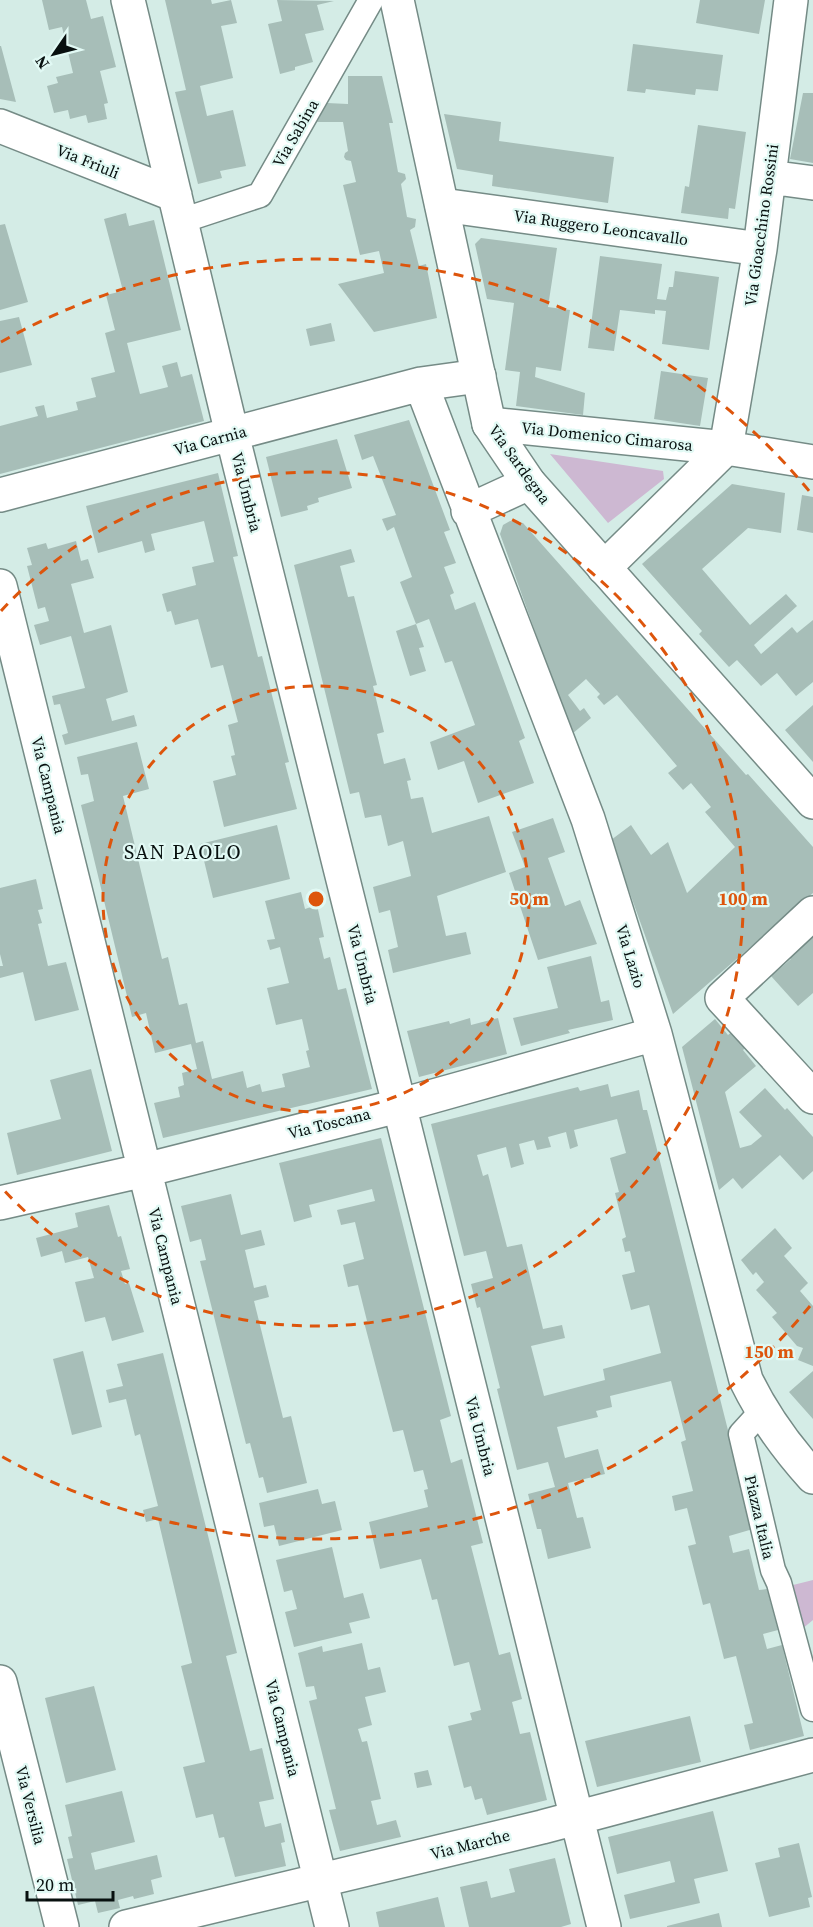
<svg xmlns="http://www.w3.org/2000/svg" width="813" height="1927" font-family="'Source Serif 4',serif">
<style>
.green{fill:#cdb8d2}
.building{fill:#a7beb8;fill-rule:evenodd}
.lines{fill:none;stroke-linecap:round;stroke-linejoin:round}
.pedestrian-casing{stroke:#758b86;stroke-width:27}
.minor-casing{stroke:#758b86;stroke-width:36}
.tertiary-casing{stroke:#758b86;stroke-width:36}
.pedestrian{stroke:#fff;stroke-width:24}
.minor{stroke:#fff;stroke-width:33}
.tertiary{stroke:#fff;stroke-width:33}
.ring{fill:none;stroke:#dd550c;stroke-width:3;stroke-dasharray:10 8}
.labels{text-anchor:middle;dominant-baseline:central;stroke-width:4.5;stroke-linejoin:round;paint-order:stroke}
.street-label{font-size:16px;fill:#08100f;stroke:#e1f9f4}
.quarter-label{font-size:20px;letter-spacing:1.5px;fill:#08100f;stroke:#e1f9f4}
.centre{fill:#dd550c;stroke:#e1f9f4;stroke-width:3}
.ring-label{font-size:18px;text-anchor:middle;font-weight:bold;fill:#dd550c;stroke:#e1f9f4;stroke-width:4.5;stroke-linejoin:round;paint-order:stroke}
</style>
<rect width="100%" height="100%" fill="#d4ece6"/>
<path class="green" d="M550,454L663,471L664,479L608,523Z
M813,1580V1620L802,1629L793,1585Z"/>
<path class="building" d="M42,0H86L91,19L103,16L116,67L100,71L108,103L104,104L107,119L88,123L86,115L70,119L68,110L54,113L47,86L58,83L56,77L73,73L62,27L49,30Z
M165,0H211L212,4L231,0L237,23L221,26L233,78L200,86L207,116L233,110L246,166L220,171L222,178L198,184L175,92L186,90Z
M277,0L334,1L317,5L324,30L305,34L313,62L295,67V70L280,74L268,24L282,21Z
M700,0H765L759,34L696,23Z
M633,44L723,55L718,91L696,89L695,95L646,89L645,93L627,91Z
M0,46H1L16,102L0,99Z
M348,76H382L393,123H389L398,172L405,174L406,179L401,184L407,217L416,219L415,227L410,230L419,266L426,264L437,318L374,332L338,284L384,273L379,251L360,255L343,185L356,182L351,161L346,160L344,157L345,153L348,151L343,122H317L327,103L348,104Z
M803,93H813V163L790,159Z
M444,114L501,122L499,141L614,157L608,203L492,186L493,175L457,169Z
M698,125L746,132L735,209L729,208L728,219L681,213L685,186L689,187Z
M126,213L129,226L154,220L181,330L127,343L140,394L168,387L162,366L177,362L181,377L192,374L204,421L0,474V426L38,416L35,407L44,405L47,418L78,410L76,402L96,397L91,378L115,372L105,333L115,330L106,295L123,291L104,219Z
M5,224L28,302L0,310V225Z
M481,238L557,248L548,307L570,310L561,371L536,367L535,377L585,393L583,415L516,406L520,372L505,370L514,303L487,299L475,244Z
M600,256L662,264L657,299L666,300L669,287H673L675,271L719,277L709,350L662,344L666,311L655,310V314L620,310L614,351L588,348Z
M19,317L32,365L0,373V321Z
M331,323L335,341L310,346L306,329Z
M661,371L708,378L700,426L654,419Z
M409,420L450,530L444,532L456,563L444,567L454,593L450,595L455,610L475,602L525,738L519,741L534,783L478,803L464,761L438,770L430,742L475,725L452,661L445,663L429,619L416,624L400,582L412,577L394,527L387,531L382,519L396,515L373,456L362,460L354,435Z
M337,439L352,488L318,498L319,502L307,506L308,510L281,517L266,457Z
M218,473L238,556L233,557L258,657L262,656L289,762L285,763L297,809L224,827L213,781L236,775L231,756L235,755L228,725L238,722L223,665L211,668L198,619L175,625L171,611L167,612L162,594L196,585L192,567L214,562L204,521L151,534L155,550L145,553L142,541L98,553L86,506Z
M732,484L785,493L781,533L748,528L702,569L750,625L786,594L797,606L754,645L761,654L792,627L797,633L813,620V682L796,696L777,673L761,686L737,660L729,667L699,634L702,631L642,564Z
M802,495L813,497V533L797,530Z
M510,521L523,523L746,775L748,774L813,847V893L673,1014L611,840L631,825L651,855L668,842L687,893L735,847L705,812L711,807L691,783L683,790L668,773L677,766L617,695L604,705L597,697L600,694L586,679L568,695L580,711L584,708L591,718L572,734L500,534L503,525Z
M76,541L81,561L88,559L94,578L71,584L84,633L111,625L128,692L106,699L112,721L134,715L137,726L65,745L62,735L68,733L60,704L54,705L52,696L85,688L71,636L40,645L34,625L49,621L45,607L38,609L27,566L32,565L27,548L46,543L48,549Z
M351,549L355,562L340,566L348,597L354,596L377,685L373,686L384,732L377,734L384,764L405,758L411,780L407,781L411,799L423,797L432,833L489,816L506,872L437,896L446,936L466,932L471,954L393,973L388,950L398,947L390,910L379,913L373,887L411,876L403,841L388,846L381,815L365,818L359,792L350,794L294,565Z
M416,624L424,647L419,648L426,671L410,676L396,631Z
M813,705V762L785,730Z
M137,742L149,789L123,796L162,959L168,957L179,1005L187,1003L196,1043L203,1041L212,1079L243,1071L247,1088L260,1084L262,1092L285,1087L282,1074L310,1067L306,1051L309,1050L302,1019L276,1025L267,988L289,983L280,947L270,950L267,940L275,939L265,901L301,892L305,909L317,905L324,937L319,938L324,959L330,957L338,990L346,988L372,1089L163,1138L154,1103L180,1097L178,1087L184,1085L182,1073L197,1069L191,1044L155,1053L146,1013L132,1017L81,805L94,801L88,774L81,775L77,757Z
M553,818L565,852L548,858L565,906L580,900L597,944L538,960L509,873L525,867L512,832Z
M277,825L290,879L213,898L200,844Z
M36,879L43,909L38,910L42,923L38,924L48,966L66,962L79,1010L35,1021L23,972L0,978V966H3L0,954V888Z
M813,933V993L798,1006L771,976L791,959L787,956Z
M591,956L601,1002L609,1000L613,1020L568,1030L570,1033L521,1046L513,1018L558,1008L547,967Z
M470,1018L471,1025L498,1018L507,1054L419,1077L407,1031L449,1021L450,1024Z
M715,1019L728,1035L733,1031L746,1047L743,1050L756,1066L725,1092L740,1148L751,1145L762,1136L739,1112L765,1088L785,1110L787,1108L813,1137V1171L803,1180L780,1155L742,1189L733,1178L719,1190L682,1047Z
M91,1069L112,1151L17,1175L7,1133L61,1119L50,1080Z
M608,1084L611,1097L639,1090L643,1110H647L753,1529L729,1536L733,1553L749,1549L759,1590L767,1589L778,1630L763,1634L767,1649L782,1645L804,1736L750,1750L744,1725L753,1723L736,1656L724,1659L710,1603L703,1605L688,1546L696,1544L687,1508L675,1511L672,1496L693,1491L681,1442L686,1440L671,1381L610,1396L612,1407L596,1411L598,1417L557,1427L565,1458L598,1449L605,1474L568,1483L577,1518L583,1517L591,1548L548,1559L541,1529H537L528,1494L555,1487L548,1462L517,1470L497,1389L500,1388L480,1307L477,1308L471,1284L493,1278L486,1251L464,1256L431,1124L578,1087L580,1091ZM617,1119L626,1153L610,1158L619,1192L615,1193L626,1237L622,1239L625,1252L630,1251L635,1272L622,1275L631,1310L649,1305L661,1353L603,1369L605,1380L544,1396L531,1346L565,1338L562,1325L543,1329L522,1244L507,1247L488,1174L483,1176L477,1155L506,1147L511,1168L524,1164L519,1144L534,1140L537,1150L551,1147L548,1137L566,1132L570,1149L578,1146L574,1130Z
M381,1138L451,1416L440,1420L451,1463L462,1459L483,1543L471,1546L499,1655L510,1652L522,1699L512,1702L520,1734L530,1732L547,1800L487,1815L482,1798L475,1800L471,1786L464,1788L448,1726L472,1720L470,1713L481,1710L469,1662L454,1666L437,1599L432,1600L421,1559L380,1569L369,1522L428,1507L424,1490L428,1489L423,1470L414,1472L403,1430L393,1432L364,1322L367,1321L358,1285L348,1287L343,1265L364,1259L355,1222L341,1225L337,1210L375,1201L372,1189L309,1205L312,1217L294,1222L279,1163Z
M231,1194L241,1235L261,1230L265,1245L245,1250L254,1288L266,1285L269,1297L254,1301L283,1418L291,1416L307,1483L267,1493L263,1477L259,1478L250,1443L246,1444L200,1261L206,1260L201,1239L190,1242L181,1206Z
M109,1205L118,1237L121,1236L130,1269L121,1271L125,1284L129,1283L144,1332L112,1341L105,1317L85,1322L75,1282L94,1278L88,1257L65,1263L62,1251L41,1257L36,1238L78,1227L75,1213Z
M775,1228L792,1248L784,1256L808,1283L800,1291L813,1306V1366L798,1360L803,1348L797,1346L772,1317L777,1313L756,1290L764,1282L756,1272L753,1275L741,1260Z
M83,1351L102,1427L72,1435L53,1359Z
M163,1353L237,1653L226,1656L250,1751L262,1748L274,1799L259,1802L265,1827L281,1823L285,1842L281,1843L286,1866L235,1877L224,1837L219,1838L213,1814L196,1818L183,1767L205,1762L181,1666L192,1663L158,1519L146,1522L143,1510L158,1506L140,1434L135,1436L126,1399L109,1403L106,1390L123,1386L117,1364Z
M813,1371V1419L789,1392Z
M318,1489L322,1504L335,1501L342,1530L279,1546L274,1525L264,1527L259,1503Z
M332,1547L344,1598L363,1593L370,1618L349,1623L352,1633L294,1647L285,1612L297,1609L292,1590L284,1592L276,1560Z
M362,1643L368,1670L380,1667L386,1692L365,1697L372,1725L358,1729L362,1742L367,1741L381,1799L371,1801L377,1825L396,1820L401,1837L340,1851L329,1810L336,1809L309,1701L317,1699L314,1686L306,1687L298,1653L322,1646L323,1652Z
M94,1686L116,1770L66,1783L45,1698Z
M690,1716L701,1762L597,1787L585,1741Z
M428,1770L432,1785L417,1788L414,1773Z
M122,1791L135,1842L91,1853L95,1870L157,1855L162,1877L151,1880L154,1894L134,1899L133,1896L118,1900L120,1908L98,1913L95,1901L78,1905L67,1859L73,1858L68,1837L72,1836L65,1805Z
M713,1811L728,1871L694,1879L700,1903L630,1919L624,1895L675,1882L670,1861L617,1874L608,1837Z
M799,1843L812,1897L808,1898L810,1907L769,1917L755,1863L780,1857L778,1848Z
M555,1858L571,1924L561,1927H469L460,1887L487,1881L491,1898L515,1892L509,1869Z
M438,1897L445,1927H379L376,1912Z
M719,1913L722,1927H667V1926Z"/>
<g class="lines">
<g class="pedestrian-casing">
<path id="pedestrian" d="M181,221L260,195L371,0
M762,1411L741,1434L773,1570L779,1583L813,1709"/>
</g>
<g class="minor-casing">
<path id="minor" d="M128,0L232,434L604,1927
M0,126L175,195
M769,177L813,183
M442,205L760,249
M421,384L588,819L655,1034L746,1380C764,1417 786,1447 813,1477
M489,424L726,448L813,462
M726,448L760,249L791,0
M0,495L421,384L479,376
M468,511L529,483
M604,568L726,448
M0,586L332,1927
M813,913L722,998L813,1097
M0,1203L145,1170L398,1106L655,1034
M0,1682L62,1927
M126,1927L542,1827L813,1755"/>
</g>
<g class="tertiary-casing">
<path id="tertiary" d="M397,0L489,424L529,483L813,802"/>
</g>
<use href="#pedestrian" class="pedestrian"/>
<use href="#minor" class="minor"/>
<use href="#tertiary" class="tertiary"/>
</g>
<g class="ring">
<circle cx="316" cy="899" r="213"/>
<path d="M1 611A427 427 0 1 1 1 1187"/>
<path d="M810 1306A640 640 0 0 1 1 1456M1 342A640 640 0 0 1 810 492"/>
</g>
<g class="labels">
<g class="street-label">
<text transform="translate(295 133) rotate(-60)">Via Sabina</text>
<text transform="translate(88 161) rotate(22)">Via Friuli</text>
<text transform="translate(761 225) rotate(-82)">Via Gioacchino Rossini</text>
<text transform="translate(601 227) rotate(8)">Via Ruggero Leoncavallo</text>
<text transform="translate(607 436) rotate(6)">Via Domenico Cimarosa</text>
<text transform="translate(210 440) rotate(-15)">Via Carnia</text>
<text transform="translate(520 464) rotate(54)">Via Sardegna</text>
<text transform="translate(247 492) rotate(76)">Via Umbria</text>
<text transform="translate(49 785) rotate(76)">Via Campania</text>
<text transform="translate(631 956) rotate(73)">Via Lazio</text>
<text transform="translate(363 964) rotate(76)">Via Umbria</text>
<text transform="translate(329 1123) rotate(-14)">Via Toscana</text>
<text transform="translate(166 1256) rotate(76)">Via Campania</text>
<text transform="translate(481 1436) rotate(76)">Via Umbria</text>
<text transform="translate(760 1517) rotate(77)">Piazza Italia</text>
<text transform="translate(283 1728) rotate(76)">Via Campania</text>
<text transform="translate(31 1805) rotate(76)">Via Versilia</text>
<text transform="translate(470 1844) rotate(-14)">Via Marche</text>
</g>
<g class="quarter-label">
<text x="183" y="852">SAN PAOLO</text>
</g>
</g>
<circle cx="316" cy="899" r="9" class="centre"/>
<g class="ring-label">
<text x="529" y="905">50 m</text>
<text x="743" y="905">100 m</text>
<text x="769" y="1358">150 m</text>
</g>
<g transform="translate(54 54) rotate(235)" stroke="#e1f9f4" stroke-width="4.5" paint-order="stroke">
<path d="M0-4.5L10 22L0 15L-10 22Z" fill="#08100f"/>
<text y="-9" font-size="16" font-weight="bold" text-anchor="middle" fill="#08100f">N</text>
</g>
<path d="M27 1891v9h86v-9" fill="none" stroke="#08100f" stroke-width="3"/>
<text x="36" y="1891" font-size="18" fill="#08100f" stroke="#e1f9f4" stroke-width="4.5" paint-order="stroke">20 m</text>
</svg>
